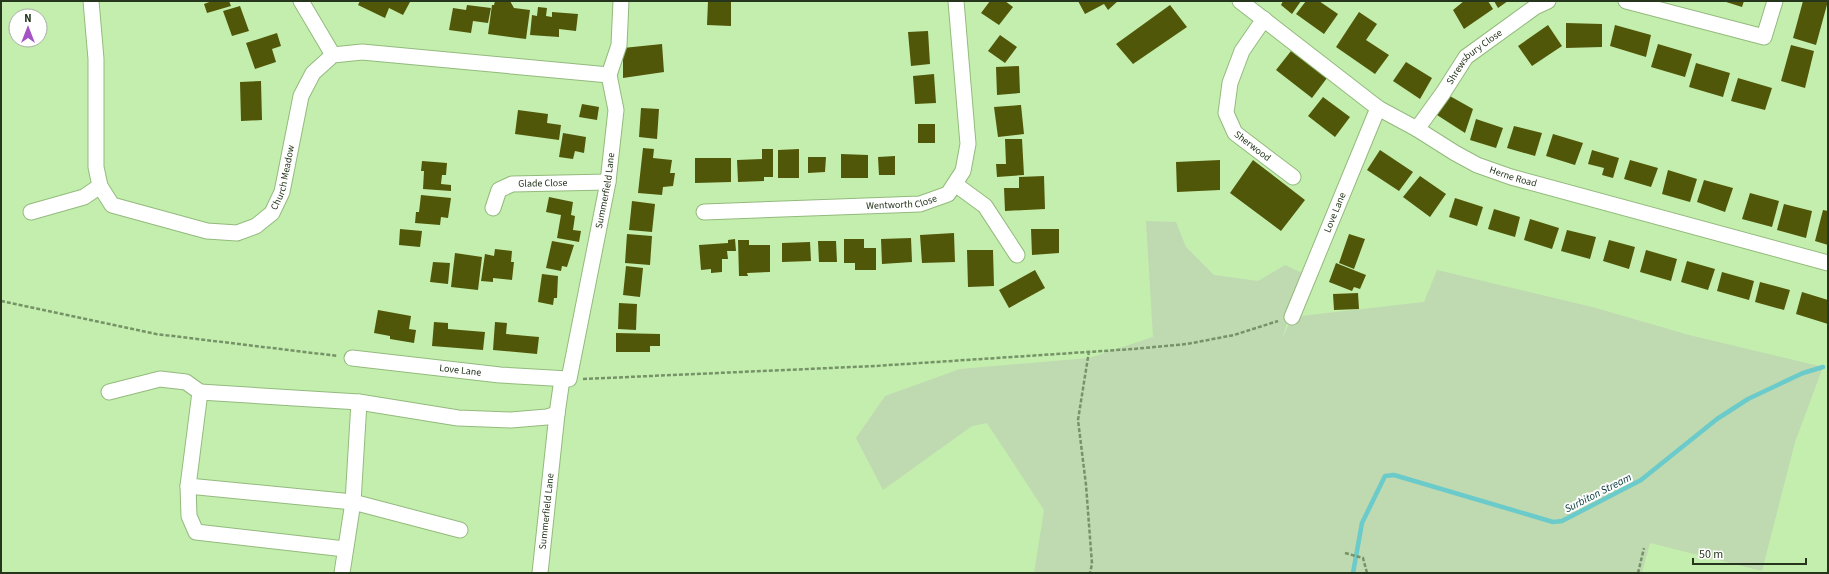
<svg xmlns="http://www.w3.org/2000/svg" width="1829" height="574" font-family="'Source Sans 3',sans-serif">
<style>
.green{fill:#bfd9b1}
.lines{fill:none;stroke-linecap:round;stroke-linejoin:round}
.stream{stroke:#6acbca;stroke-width:4.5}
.building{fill:#515708}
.minor-casing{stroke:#93ba7d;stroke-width:17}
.path{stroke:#769367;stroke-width:2.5;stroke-dasharray:4 2;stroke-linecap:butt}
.minor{stroke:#fff;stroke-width:15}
.labels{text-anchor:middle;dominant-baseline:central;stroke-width:4;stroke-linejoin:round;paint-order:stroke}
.street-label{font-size:10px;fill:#26361d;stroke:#fff}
.water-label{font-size:11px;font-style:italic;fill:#083939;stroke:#fff}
</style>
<rect width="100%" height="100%" fill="#c4eeae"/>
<path class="green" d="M1146,221L1176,222L1186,247L1214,275L1258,281L1285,265L1302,273L1282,339L1292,317L1424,302L1437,270L1596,308L1689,335L1823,367L1795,442L1762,571L1650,543L1642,573H1034L1044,510L987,423L972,426L883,490L856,438L885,396L960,369L1089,358L1153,337Z"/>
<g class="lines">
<path class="stream" d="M1353,573L1362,523L1385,476L1394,475L1553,522L1562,521L1641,480L1717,419L1748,399L1803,373L1823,367"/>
</g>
<path class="building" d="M212,1H229L231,6L207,13L204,4Z
M360,1H408L410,2L403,15L389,8L385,18L358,5Z
M495,1H510L514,8L530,10L526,39L488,34L492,5H494Z
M708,1H731V26L707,25Z
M990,1H1005L1013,7L999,25L981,13Z
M1078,1H1118L1108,10L1104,4L1085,14Z
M1283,1H1301L1292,14L1281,5Z
M1306,1H1319L1338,14L1324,34L1296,14Z
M1464,1H1488L1493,9L1464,29L1453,10Z
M1494,1H1508L1498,8Z
M1723,1H1744L1742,7Z
M1803,1H1828L1816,45L1793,38Z
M467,5L491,8L488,23L473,21L471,33L449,30L453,8L466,10Z
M1170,5L1187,27L1133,64L1116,44Z
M240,6L249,31L232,36L223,11Z
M538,7L547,8L546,16L552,17V12L578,14L576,31L559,29V37L530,35L532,15L537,16Z
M1359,12L1377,24L1366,40L1389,55L1375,74L1336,47Z
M1566,23L1602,24V47L1566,48Z
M1548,25L1562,46L1532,66L1518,46Z
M1615,25L1651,35L1646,57L1610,46Z
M928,31L930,64L911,66L908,32Z
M277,33L281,46L272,49L276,62L255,69L246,43Z
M1000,35L1017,47L1005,63L988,51Z
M662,44L664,72L623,78V48Z
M1658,44L1692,54L1685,77L1651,67Z
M1791,45L1814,51L1805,88L1781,81Z
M1291,51L1327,78L1312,98L1276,70Z
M1406,62L1432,78L1420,99L1393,81Z
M1696,63L1730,73L1723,97L1689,87Z
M1019,66L1020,93L997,95L996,67Z
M934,74L936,103L915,104L913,76Z
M1738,78L1772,88L1765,110L1731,101Z
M261,81L262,120L241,121L240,82Z
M1448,95L1473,109L1465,133L1437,115Z
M1323,97L1350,117L1335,137L1308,116Z
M582,104L599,107L597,120L579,117Z
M1021,105L1024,134L998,137L994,107Z
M641,108L659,109L657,139L639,137Z
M518,110L548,114L547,123L561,125L559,140L515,134Z
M1476,119L1503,128L1496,148L1470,140Z
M918,124H935V143H918Z
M1514,126L1542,133L1535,156L1507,148Z
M563,133L586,137L584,153L575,151L573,159L559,157Z
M1553,134L1583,143L1575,165L1546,156Z
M1005,139H1022L1024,175L997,177L996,164H1006Z
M643,148L654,149L653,158L672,160L670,173H675L673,186L663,187L662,195L638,193Z
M762,149H773V177H764V181L738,182L737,160L762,159Z
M799,149V178H778V150Z
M1380,150L1413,172L1399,191L1367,170Z
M1592,150L1619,158L1613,178L1602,175L1604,168L1588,164Z
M841,154L868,155V178H841Z
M895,156V175H879L878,157Z
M808,157H826L825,172L808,173Z
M695,158H731V182L695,183Z
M1220,160V190L1177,192L1176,162Z
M1253,160L1305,200L1281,231L1230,193Z
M1630,160L1658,168L1651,187L1624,179Z
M422,161L447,163L446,175H442L441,184L451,185V191L423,189L424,171H421Z
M1668,170L1697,179L1690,202L1662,194Z
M1044,176L1045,209L1005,211L1004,188H1019V177Z
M1420,176L1446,194L1430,217L1403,197Z
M1704,180L1733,188L1725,212L1697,202Z
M1750,193L1779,201L1772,227L1742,219Z
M421,195L451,198L448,218L441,217L440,225L415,223L416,212H419Z
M549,197L573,202L571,215L575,216L573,230L581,231L579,242L557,238L561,215L546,212Z
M1455,198L1483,207L1477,226L1449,217Z
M632,201L655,204L652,232L629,230Z
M1784,204L1812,211L1806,238L1777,230Z
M1494,209L1520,217L1515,237L1488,229Z
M1823,210L1828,211V245L1815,241Z
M1530,219L1559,228L1552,249L1524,240Z
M400,229L422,231L420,247L399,245Z
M1031,229H1059V253L1032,255Z
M1567,230L1596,237L1590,259L1561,251Z
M954,233L955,262L922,263L920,235Z
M627,234L652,236L650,265L625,263Z
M1349,234L1365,239L1354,269L1339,263Z
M911,238L912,262L882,264L881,239Z
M735,239L736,251H727L728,259H722V272L711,273V269L701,270L699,245L728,243V240Z
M844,239H864V248H876V270H855V263H844Z
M738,240H749V245H770V272L747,273L748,276H739Z
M1609,240L1635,247L1629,269L1603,261Z
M552,241L574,245L567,267L562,266L561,271L546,268Z
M818,241H836L837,262H819Z
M810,242L811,261L782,262V243Z
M495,249L512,251L511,262H514L512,280L493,278V282L481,281L485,254L494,256Z
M967,250H993L994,286L968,287Z
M1646,250L1677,259L1671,281L1640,272Z
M455,253L482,257L478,290L451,287Z
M1687,261L1715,269L1708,290L1681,282Z
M433,262L450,263L448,284L430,282Z
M1336,263L1366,275L1360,289L1354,287L1352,291L1329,282Z
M626,266L643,268L640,297L623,295Z
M1035,270L1045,288L1009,308L999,290Z
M1722,272L1754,281L1749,300L1717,291Z
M542,274L558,276L557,298H554L553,305L538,302Z
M1760,282L1790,290L1784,310L1755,302Z
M1802,292L1828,300V324L1796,314Z
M1358,293L1359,309L1334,310L1333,294Z
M619,303L637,304L636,330L618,329Z
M378,310L411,316L409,329L416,330L414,343L390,339V336L374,333Z
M434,322L448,323V329L485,332L483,350L432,346Z
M495,322L507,323L506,334L539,337L537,354L493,350Z
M616,333L660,334V346H650V352H616Z"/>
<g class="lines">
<g class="minor-casing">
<g id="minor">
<path id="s1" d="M91,1L96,59V167L100,186L112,205L207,231L237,233L256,226L272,213L282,192L301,96L313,73L333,55L362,52L609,75"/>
<path d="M301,1L333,55"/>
<path id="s2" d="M1240,1L1378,108L1417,129L1455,153L1477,165L1511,177L1828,263"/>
<path d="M1626,1L1764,37L1775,1"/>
<path id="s3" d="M1264,19L1242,51L1230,83L1226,113L1235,133L1293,177"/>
<path id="s4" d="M1417,129L1443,93L1466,57L1535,7L1548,1"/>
<path d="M955,184L985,206L1017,255"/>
<path id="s5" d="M493,208L499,190L512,184L608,182"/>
<path d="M31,212L84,197L100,186"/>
<path id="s6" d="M704,212L920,204L948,194L963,171L968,144L956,1"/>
<path id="s7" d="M1292,317L1378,108"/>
<path id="s8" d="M352,358L500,375L569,379L608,182L616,110L609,75L619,45L621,1"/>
<path d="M109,392L160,379L186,382L200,392"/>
<path d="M188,486L189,516L196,532L345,549"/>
<path d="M460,530L353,502L188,486L200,392L359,402L458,418L511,420L547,417L557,414"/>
<path d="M342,573L353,502L359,402"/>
<path id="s9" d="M540,573L557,414L562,379"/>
</g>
</g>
<path class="path" d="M1,301L156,334L338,356
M1089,351L1078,420L1086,485L1092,564L1090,573
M583,379L875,366L1133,349L1187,344L1234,335L1278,321
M1345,553L1363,558L1367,573
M1638,573L1644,548"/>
<use href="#minor" class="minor"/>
</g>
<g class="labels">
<g class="street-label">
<text stroke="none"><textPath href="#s4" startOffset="93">Shrewsbury Close</textPath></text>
<text stroke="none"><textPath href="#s3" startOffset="147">Sherwood</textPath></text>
<text stroke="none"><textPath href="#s2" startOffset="327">Herne Road</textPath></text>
<text stroke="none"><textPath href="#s1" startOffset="415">Church Meadow</textPath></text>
<text stroke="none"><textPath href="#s5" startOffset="64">Glade Close</textPath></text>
<text stroke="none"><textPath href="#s8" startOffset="410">Summerfield Lane</textPath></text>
<text stroke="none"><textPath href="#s6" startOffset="198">Wentworth Close</textPath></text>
<text stroke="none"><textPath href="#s7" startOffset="113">Love Lane</textPath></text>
<text stroke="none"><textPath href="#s8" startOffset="109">Love Lane</textPath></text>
<text stroke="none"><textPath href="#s9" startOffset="62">Summerfield Lane</textPath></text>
</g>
<g class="water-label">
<text transform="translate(1598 493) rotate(-27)">Surbiton Stream</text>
</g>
</g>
<rect width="1829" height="574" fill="none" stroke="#26361d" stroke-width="4"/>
<g transform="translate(28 28)"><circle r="19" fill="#ffffff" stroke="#a8afa5"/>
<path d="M0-3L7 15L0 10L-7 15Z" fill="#a454c5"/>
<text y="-6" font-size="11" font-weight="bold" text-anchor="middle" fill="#26361d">N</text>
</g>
<path d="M1693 558v6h113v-6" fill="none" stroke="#26361d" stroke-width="2"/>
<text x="1699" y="558" font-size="12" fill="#26361d" stroke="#ffffff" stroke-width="3" paint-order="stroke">50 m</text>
</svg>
